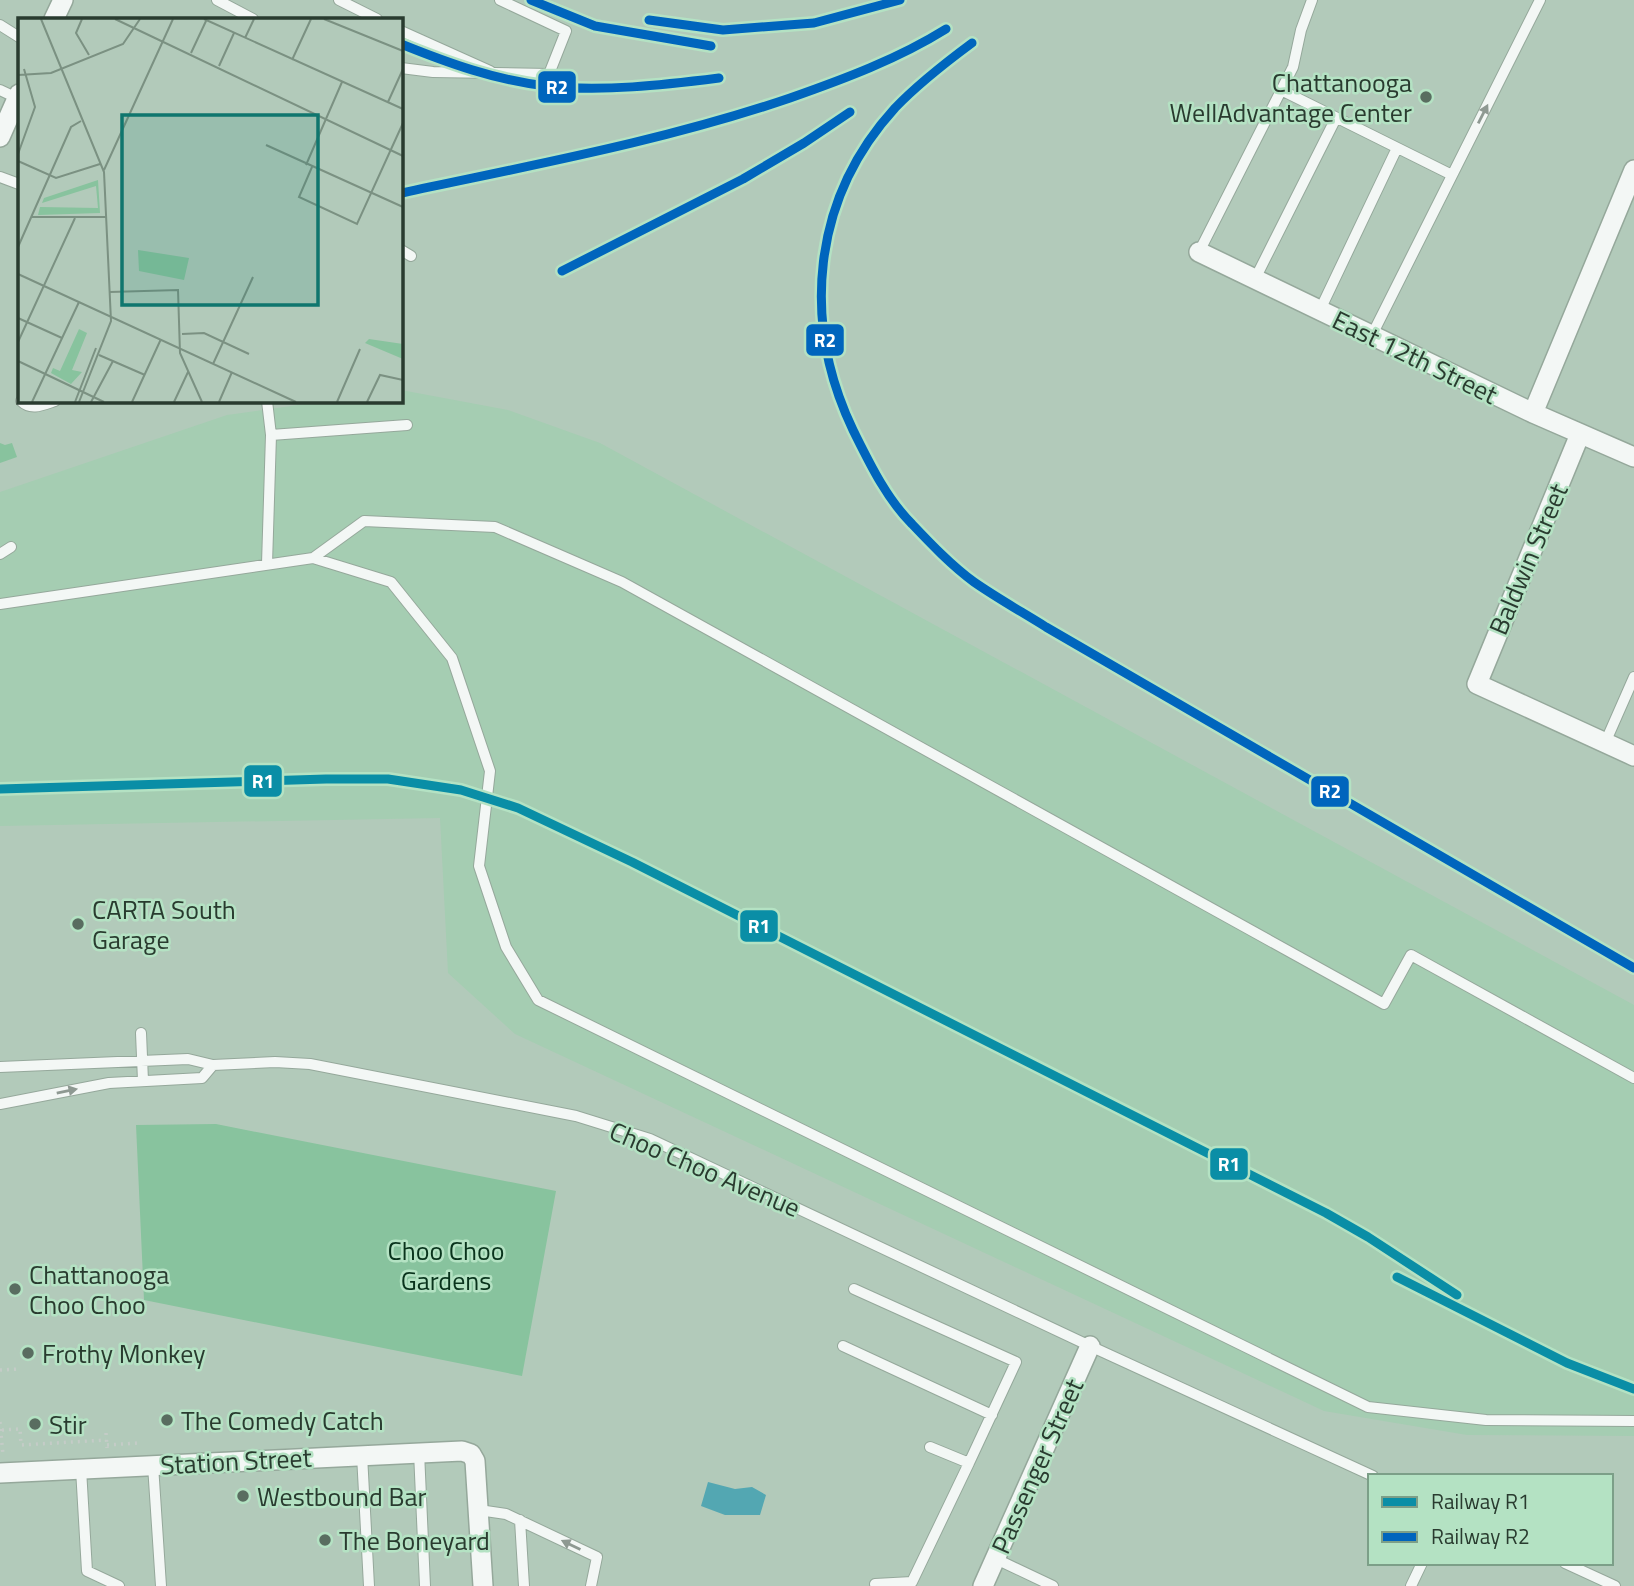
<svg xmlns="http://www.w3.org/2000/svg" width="1634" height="1586" font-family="'Titillium Web',sans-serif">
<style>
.built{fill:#a5cdb2}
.green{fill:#88c39e}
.water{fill:#53a7b2}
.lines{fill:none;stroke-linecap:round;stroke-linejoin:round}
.lane-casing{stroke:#95a89b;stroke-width:12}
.street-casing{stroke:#95a89b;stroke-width:22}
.path{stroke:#c4ccc7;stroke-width:3.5;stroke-dasharray:2 5;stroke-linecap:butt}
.lane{stroke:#f3f7f5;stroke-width:10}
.street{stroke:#f3f7f5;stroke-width:19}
.rail-1-casing{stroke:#b4e2c3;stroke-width:14}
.rail-2-casing{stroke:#b4e2c3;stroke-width:14}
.rail-1{stroke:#0a8ea6;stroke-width:9}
.rail-2{stroke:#0065bd;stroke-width:9}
.oneway{fill:#8e9992}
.poi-dot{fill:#596d60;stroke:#b4e2c3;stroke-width:2.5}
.labels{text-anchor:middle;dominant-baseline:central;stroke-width:5;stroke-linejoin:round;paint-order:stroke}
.poi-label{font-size:26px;fill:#293b2f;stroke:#b4e2c3;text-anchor:start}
.street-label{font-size:26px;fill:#293b2f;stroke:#b4e2c3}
.park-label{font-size:26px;fill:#09331c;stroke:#b4e2c3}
.inset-road{fill:none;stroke:#7b9182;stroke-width:2}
.view{fill:#0f766e;fill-opacity:0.15;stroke:#0f766e;stroke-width:3.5}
.inset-edge{fill:none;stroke:#293b2f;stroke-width:3.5}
.line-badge{stroke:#b4e2c3;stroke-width:2.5}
.badge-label{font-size:19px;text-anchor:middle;font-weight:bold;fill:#fff}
</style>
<rect width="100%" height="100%" fill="#b2caba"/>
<path class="built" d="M401,390L508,410L600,443L1634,1005V1436L1467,1435L1324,1411L515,1034L448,973L440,818L0,826V492L227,415L326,401H401Z"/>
<path class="green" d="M0,443L5,445L12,443L17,457L0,463Z
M216,1124L556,1191L522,1376L144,1300L136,1125Z"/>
<path class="water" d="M708,1482L735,1489L752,1487L766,1495L760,1515H725L701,1506Z"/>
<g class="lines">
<g class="lane-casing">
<path id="lane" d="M217,0L253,19
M339,0L377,19
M0,25L19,37
M401,31L490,71
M401,68L433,72L549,74L566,31L500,0
M0,90L17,98
M1281,90L1452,175
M0,177L19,184
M401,250L411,256
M1199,252L1293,67L1301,30L1312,0
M1255,279L1336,118
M1320,310L1397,148
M1372,335L1540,0
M21,401C31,411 43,405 55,401
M267,401L271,435
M0,554L11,547
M313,558L364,521L495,527L622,582L1384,1004L1411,955L1634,1078
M267,564L271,435L407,425
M0,604L313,558L391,582L452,658L490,771L479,866L506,947L538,1000L1368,1407L1486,1420L1634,1421
M1605,743L1634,677
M141,1033L143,1081
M0,1067L188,1059L213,1065L275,1062L310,1064L576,1116L650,1139L1090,1346L1373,1476
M0,1104L109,1083L202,1078L213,1065
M854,1289L1016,1362L969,1463
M843,1346L992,1415
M419,1452L425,1586
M362,1455L369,1586
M153,1465L161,1586
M81,1469L87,1571L119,1586
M479,1510L506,1514L597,1557L591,1586
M520,1520L524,1586
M996,1559L1053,1586
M1565,1563L1615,1586
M875,1584L912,1582L969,1463L930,1447
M1411,1586L1422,1563"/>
</g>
<g class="street-casing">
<path id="street" d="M54,19L63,0
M0,137L19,94
M1199,252L1533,413L1634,457
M1533,413L1634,170
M1580,434L1477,684L1634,756
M0,1473L462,1451L471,1454L475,1461L483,1586
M983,1586L1090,1346"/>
</g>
<path class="path" d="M0,1370L19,1369
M0,1422L3,1455
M2,1430L20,1429L21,1445L106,1440
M106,1433L107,1448
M107,1445L138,1443"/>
<use href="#lane" class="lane"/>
<use href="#street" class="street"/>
<g class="rail-1-casing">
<path id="rail-1" d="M0,789L326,779H388L461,790L518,808L632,862L1326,1213L1368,1237L1457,1295
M1397,1277L1567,1363L1634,1389"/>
</g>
<g class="rail-2-casing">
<path id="rail-2" d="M531,0L595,26L711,46
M649,20L723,30L814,23L900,0
M972,43C945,63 918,84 895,108C812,199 801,321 853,430C869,462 886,498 912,524C931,544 952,566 974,582C997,598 1022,612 1046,627L1634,968
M401,44C448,63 495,80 546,86C602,92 663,85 719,78
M402,193C532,165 664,141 790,98C844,79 898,59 946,29
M562,271L743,179L804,143L850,112"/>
</g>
<use href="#rail-1" class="rail-1"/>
<use href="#rail-2" class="rail-2"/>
</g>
<defs><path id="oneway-solid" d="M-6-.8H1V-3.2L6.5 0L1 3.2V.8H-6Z" transform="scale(1.75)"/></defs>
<g class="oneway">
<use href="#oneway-solid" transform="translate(1483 114) rotate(-63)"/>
<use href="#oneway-solid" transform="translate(67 1091) rotate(-12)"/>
<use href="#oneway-solid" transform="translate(571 1545) rotate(-154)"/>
</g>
<g class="poi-dot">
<circle cx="1426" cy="97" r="7"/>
<circle cx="78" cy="924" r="7"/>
<circle cx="15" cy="1289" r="7"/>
<circle cx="28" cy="1353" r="7"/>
<circle cx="167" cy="1420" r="7"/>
<circle cx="35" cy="1424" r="7"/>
<circle cx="243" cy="1496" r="7"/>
<circle cx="325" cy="1540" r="7"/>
</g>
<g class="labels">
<g class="poi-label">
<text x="1412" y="82" text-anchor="end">Chattanooga<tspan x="1412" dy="30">WellAdvantage Center</tspan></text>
<text x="92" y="909">CARTA South<tspan x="92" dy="30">Garage</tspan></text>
<text x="29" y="1274">Chattanooga<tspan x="29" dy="30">Choo Choo</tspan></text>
<text x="42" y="1353">Frothy Monkey</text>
<text x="181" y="1420">The Comedy Catch</text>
<text x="49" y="1424">Stir</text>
<text x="257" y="1496">Westbound Bar</text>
<text x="339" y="1540">The Boneyard</text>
</g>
<g class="street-label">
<text transform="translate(1415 357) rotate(26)">East 12th Street</text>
<text transform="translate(1528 559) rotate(-67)">Baldwin Street</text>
<text transform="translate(705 1169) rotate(23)">Choo Choo Avenue</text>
<text transform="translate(236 1461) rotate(-3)">Station Street</text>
<text transform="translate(1037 1466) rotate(-66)">Passenger Street</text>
</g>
<g class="park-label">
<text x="446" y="1250">Choo Choo<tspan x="446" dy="30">Gardens</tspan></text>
</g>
</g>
<g transform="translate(18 18)">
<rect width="385" height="385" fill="#b2caba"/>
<path d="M80,162L82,195L20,197L22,189L80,190L78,168L24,185L26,180ZM120,232L171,240L166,262L121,253ZM61,311L69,315L54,352L64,354L53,366L33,355L35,350L42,353ZM351,321L385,326V341L347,325Z" fill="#88c39e"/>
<path class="inset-road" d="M23,1L86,154L93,303L61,384M64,1L58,15L71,37M97,1L385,138M186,1L385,91M306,1L385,33M227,20L236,1M173,35L188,3M274,42L293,1M201,48L216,15M0,57L33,55L105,26L122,1M370,84L385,51M248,127L385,189M0,136L17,89L6,51M0,143L38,160L82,146M288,147L324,64M294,149L281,179L339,206L385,105M86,152L155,1M14,199H88M0,229L53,109L63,103M0,256L278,384M92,274L160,272L162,335L184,384M0,300L44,320M164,316L186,315L231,336M0,324L57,200M81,337L127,357M0,343L86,384M195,346L235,259M14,384L61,284M57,384L78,330M73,384L95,343M114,384L143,321M156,384L170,354M201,384L214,354M319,384L342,331M349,384L362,357L385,362"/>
<path class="view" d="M104,97H300V287H104Z"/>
<rect width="385" height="385" class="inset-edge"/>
</g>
<g class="line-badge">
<rect x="537" y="70" width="40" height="34" rx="7" fill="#0065bd"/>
<rect x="805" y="323" width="40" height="34" rx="7" fill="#0065bd"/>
<rect x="243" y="764" width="40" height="34" rx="7" fill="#0a8ea6"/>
<rect x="1310" y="775" width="40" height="33" rx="7" fill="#0065bd"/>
<rect x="739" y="909" width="40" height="34" rx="7" fill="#0a8ea6"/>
<rect x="1209" y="1147" width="40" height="34" rx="7" fill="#0a8ea6"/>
</g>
<g class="badge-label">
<text x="557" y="94">R2</text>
<text x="825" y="347">R2</text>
<text x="263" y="788">R1</text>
<text x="1330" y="798">R2</text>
<text x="759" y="933">R1</text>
<text x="1229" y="1171">R1</text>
</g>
<rect x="1368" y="1474" width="245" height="91" fill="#b4e2c3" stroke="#7c9f88" stroke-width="2"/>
<rect x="1382" y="1497" width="35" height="10" fill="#0a8ea6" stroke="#7c9f88" stroke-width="2"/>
<text x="1431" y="1509" font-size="21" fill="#293b2f">Railway R1</text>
<rect x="1382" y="1532" width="35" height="10" fill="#0065bd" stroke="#7c9f88" stroke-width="2"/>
<text x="1431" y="1544" font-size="21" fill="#293b2f">Railway R2</text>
</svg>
